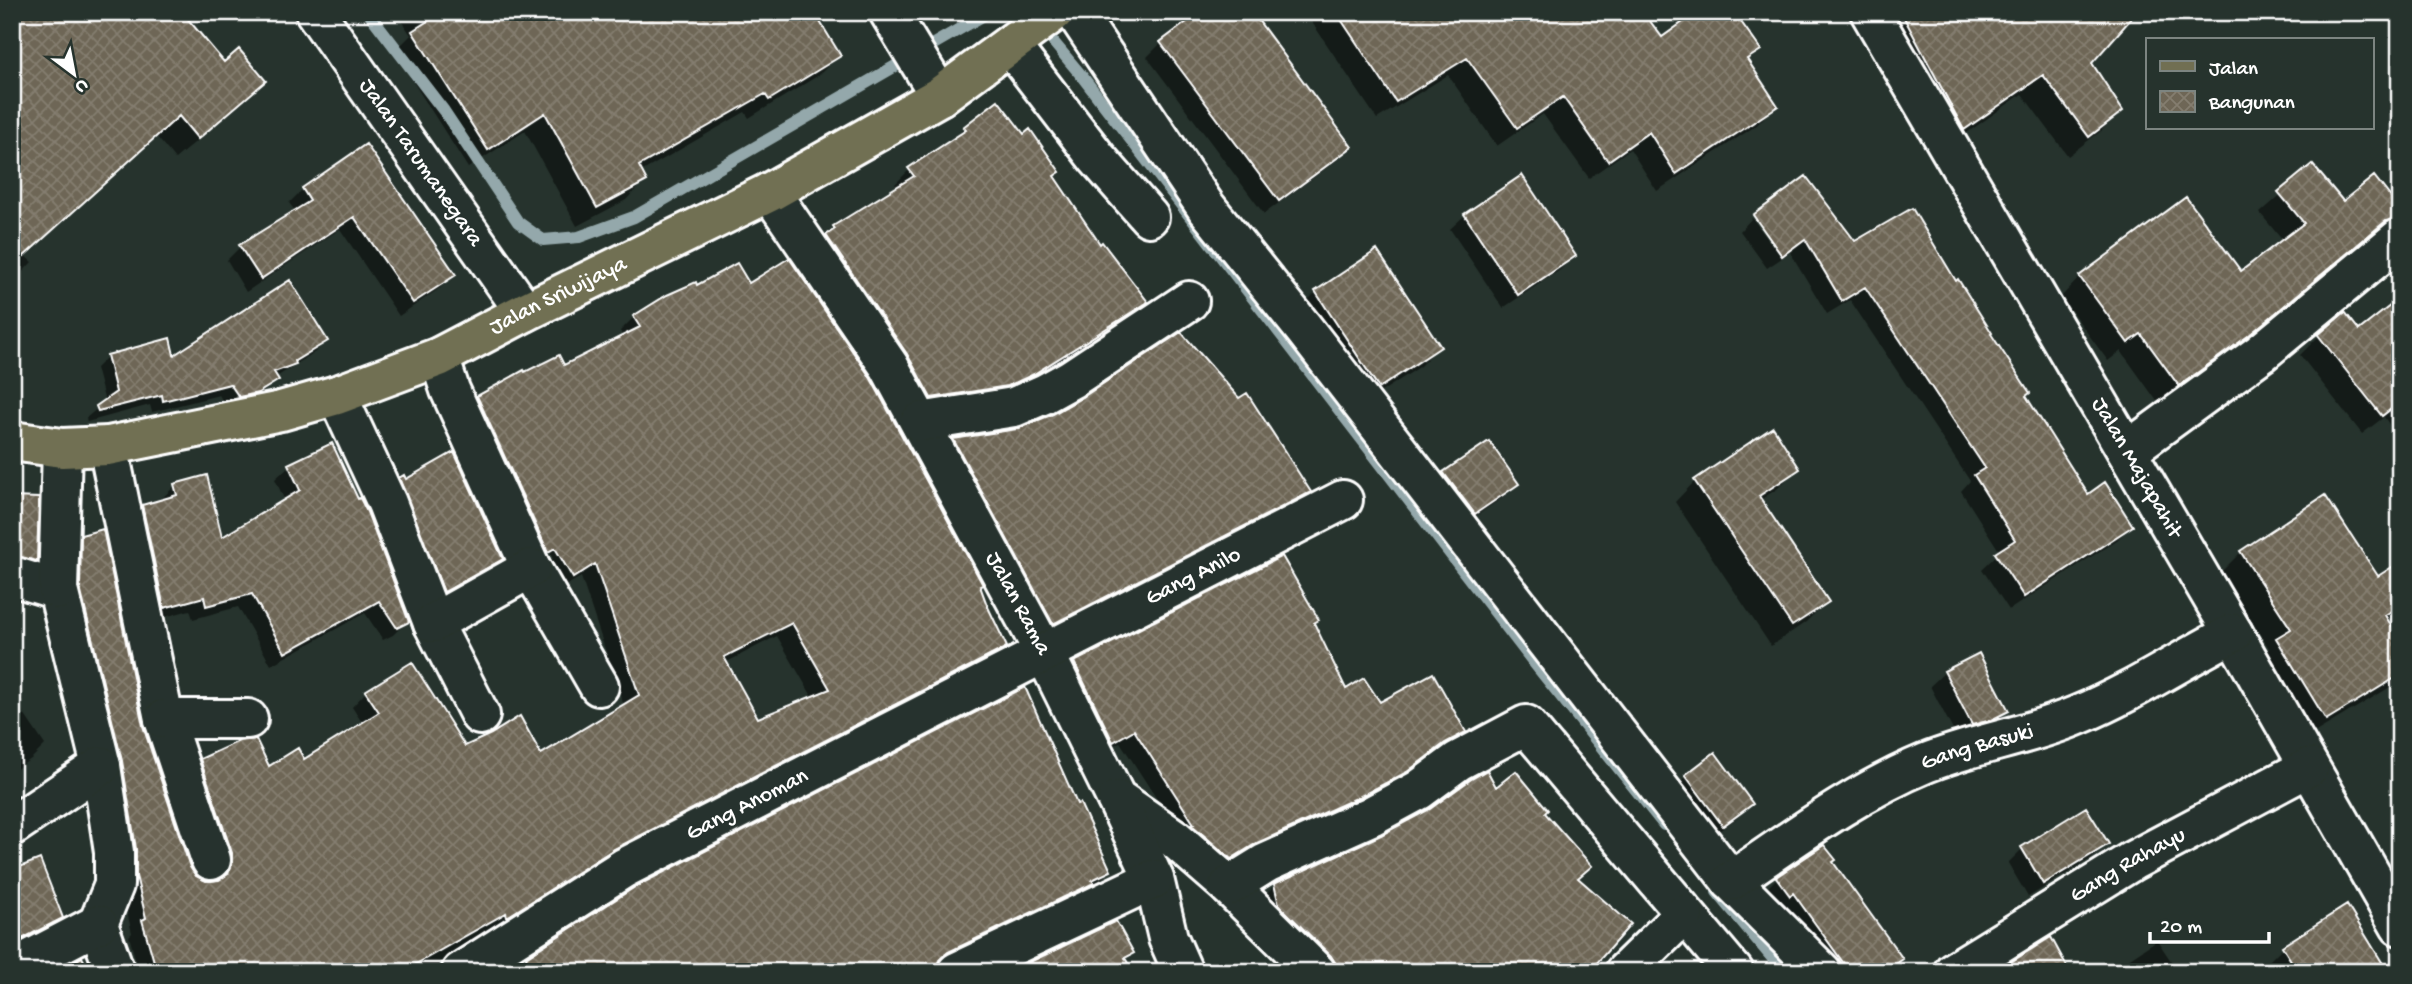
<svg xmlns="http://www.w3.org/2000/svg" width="2412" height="984" font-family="'Gochi Hand',sans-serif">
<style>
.shadow{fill:#0007;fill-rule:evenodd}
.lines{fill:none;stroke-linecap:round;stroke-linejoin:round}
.stream{stroke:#94a8ab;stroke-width:12}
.building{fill:url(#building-cross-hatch);stroke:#fff;stroke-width:2;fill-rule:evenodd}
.minor-casing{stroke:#fff;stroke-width:44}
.major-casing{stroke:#fff;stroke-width:44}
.minor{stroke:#26332d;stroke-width:38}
.major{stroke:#716f52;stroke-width:38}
.labels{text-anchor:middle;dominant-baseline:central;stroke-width:5;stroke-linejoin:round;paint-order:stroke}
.street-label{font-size:23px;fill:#fff;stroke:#26332d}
</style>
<defs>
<pattern id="building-cross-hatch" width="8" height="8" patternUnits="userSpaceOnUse" patternTransform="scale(1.75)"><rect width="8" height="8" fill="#6e6656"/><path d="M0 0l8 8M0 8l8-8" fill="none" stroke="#847d6f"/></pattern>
</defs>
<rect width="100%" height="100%" fill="#26332d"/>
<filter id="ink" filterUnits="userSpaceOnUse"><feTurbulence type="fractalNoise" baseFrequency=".0143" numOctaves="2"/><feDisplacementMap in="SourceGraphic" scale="14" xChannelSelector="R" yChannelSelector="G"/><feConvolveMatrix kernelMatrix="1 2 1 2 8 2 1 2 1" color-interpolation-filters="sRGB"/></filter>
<g filter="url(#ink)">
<path class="shadow" d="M12,12L224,64L264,81L242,103L175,159L156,136L25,256L32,262L12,283Z
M395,12H812L839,55L819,75L749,118L745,112L641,172L645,180L626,200L577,226L525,131L468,168L394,52L411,35Z
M1305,12H1641L1661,40L1758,49L1746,62L1775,106L1757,125L1657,191L1630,149L1589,178L1543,114L1497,146L1448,75L1377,119Z
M1866,12H2134L2089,63L2121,111L2101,131L2068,156L2022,94L1944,149Z
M1161,43L1350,147L1336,161L1264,214L1147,57Z
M964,128L1053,176L1100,246L1145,302L1131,316L1018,388L917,412L819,242L834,227L898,188L895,184L909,170L950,143Z
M365,146L454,274L440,288L399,316L340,229L246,292L227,260L240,247L296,212L289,203L303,189Z
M2312,167L2343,204L2400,212V217L2383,234L2365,240L2226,355L2159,404L2121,351L2108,361L2061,297L2080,277L2186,199L2241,273L2283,241L2260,213Z
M1465,215L1574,256L1560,270L1503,308L1450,229Z
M1755,216L1855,244L2024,397L2087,496L2131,526L2117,540L2009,610L1982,569L2000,552L1961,491L1970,481L1850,300L1827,314L1790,252L1785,256Z
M1752,218L1782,258L1767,268L1740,231Z
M1377,252L1439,347L1418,368L1358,407L1295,313L1316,292Z
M748,286L979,586L1005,647L991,661L596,863L439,963L438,972H139L129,936L132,933L122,891L68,551L82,537L189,868L195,877L206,883L218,882V868L187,775L201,760L268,769L304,761L363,724L352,707L366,692L464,748L541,757L624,706L581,577L558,590L464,412L478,398L563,367L623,337L620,331L634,317L697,288ZM477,400H480L553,559L550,560ZM777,636L813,698L757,720L725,663Z
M2400,300V440L2384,417L2362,434L2300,355L2319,336L2359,332Z
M326,341L315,352L275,378L276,380L265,391L245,404L227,408L219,395L152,412L150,405L87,422L86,418L105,402L96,368L108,356L173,358Z
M954,440L1309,492L1294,506L1039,637L940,455Z
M1489,444L1516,484L1502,498L1460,527L1430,488L1444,474Z
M289,466L407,621L393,635L383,640L365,613L271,665L238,607L193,619L190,610L150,621L130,520L143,506L162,501L161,499L175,486L221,539L285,501L275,479Z
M1798,468L1777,489L1760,500L1827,601L1806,622L1771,646L1675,502L1695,481Z
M400,479L406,481L501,558L481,578L425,609L381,499Z
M2324,497L2378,578L2400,565V613L2386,621L2400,644V678L2392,686L2304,739L2256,661L2269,648L2220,573L2241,552Z
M12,499L35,560L21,574L12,572Z
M1281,558L1345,691L1463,732L1450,745L1430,756L1392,785L1217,871L1182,838L1120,742L1099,754L1061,677L1075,664Z
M1945,672L2007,710L1992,725L1957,738L1930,686Z
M12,687L23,699L18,705L45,745L31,759L12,772Z
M1686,776L1751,803L1737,818L1708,839L1672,790Z
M1496,790L1543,813L1577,879L1587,972H1319L1261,899L1275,885Z
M1076,807L1109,871L1095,885L1085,890L1078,897L935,964L934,972H505L636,889Z
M2086,810L2107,844L2092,858L2028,897L2008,863L2022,849Z
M1823,847L1831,862L1909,972H1826L1763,892L1777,878Z
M12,872L61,917L48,930L12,949Z
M2157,940L2177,970L2175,972H2109Z
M2283,947L2386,972H2267L2264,966Z
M1252,960L1260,972H1235Z"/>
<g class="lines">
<path class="stream" d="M368,12L444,111L518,222L543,240L579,237L634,217L989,12
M1040,26L1081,75L1535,664L1664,825
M1717,892L1784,972"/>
</g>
<path class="building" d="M12,12H182L224,62L239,49L266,81L198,139L179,116L12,267Z
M442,12H814L841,56L769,100L765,94L639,166L647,181L597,208L545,113L488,150L412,31Z
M1200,12H1252L1352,147L1279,201L1160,42Z
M1336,12H1643L1662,37L1697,12H1734L1761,50L1747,59L1778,106L1676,174L1649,132L1608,161L1563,97L1517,128L1467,58L1396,102Z
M1901,12H2137L2092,63L2123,111L2089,137L2043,75L1964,130Z
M998,100L1024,134L1030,129L1060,172L1054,176L1100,244L1102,242L1148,302L1034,374L1008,386L931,398L907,354L826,235L835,229L833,226L914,176L908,168L966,130L963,127Z
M366,144L456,275L413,303L354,217L261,279L239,245L310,201L302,188Z
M2312,164L2343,201L2374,176L2400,209V217L2386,221L2248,336L2179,386L2141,334L2128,343L2079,276L2186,197L2241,271L2304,223L2278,192Z
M1522,175L1576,256L1518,295L1464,214Z
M1806,176L1855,241L1912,208L1956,281L1958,279L1992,333L1991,334L2030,393L2026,396L2088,494L2105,482L2133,526L2024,597L1995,553L2015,540L1974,475L1985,468L1865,287L1842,301L1805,239L1782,256L1753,215Z
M1377,250L1441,347L1379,388L1315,291Z
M789,258L870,377L983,585L980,586L987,605L1007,647L614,849L507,917L506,913L402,972H157L142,920L146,918L136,876V849L122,761L80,588L81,535L103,529L143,726L190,867L196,876L206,881L219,880L228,874L232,864V853L200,759L239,741L256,739L269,766L298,748L304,759L379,712L365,691L412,662L465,746L491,734L520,716L541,754L639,695L595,564L573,578L555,548L548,552L477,396L524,370L525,372L559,355L564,365L640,327L633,316L667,295L696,282L697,285L737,263L749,283ZM792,623L830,689L758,718L724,657Z
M290,280L328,341L295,361L296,364L274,372L279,380L258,393L239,397L230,384L163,401L162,395L98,411L96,406L116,392L107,355L170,338L174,355Z
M2400,298V402L2382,416L2318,335L2345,312L2359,330Z
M1181,332L1239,398L1247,393L1311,492L1053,624L953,439L1017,429L1053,414L1083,397Z
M1773,427L1800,469L1759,496L1829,602L1792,626L1694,480Z
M1489,441L1519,484L1475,514L1443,472Z
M332,443L358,499L360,498L367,512L409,622L397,628L379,601L285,653L252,594L206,606L204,597L164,608L142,505L177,495L174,484L207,475L222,537L300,490L288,464Z
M454,452L503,559L444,592L399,478L404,475L406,479Z
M2325,495L2378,576L2400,562V606L2385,615L2400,640V675L2326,720L2276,638L2291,629L2240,551Z
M12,497L39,498L37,561L12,555Z
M1282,556L1319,620L1314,623L1346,689L1364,678L1380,702L1433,673L1466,732L1445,743L1407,772L1361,796L1257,843L1231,859L1192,825L1194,824L1134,730L1113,742L1074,662Z
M1979,653L2009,711L1991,720L1972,725L1944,671Z
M1025,687L1077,804L1080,803L1111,871L1092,880L1094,883L948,952L939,960L935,972H533L526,957L635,887Z
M1715,752L1753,804L1723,826L1685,775Z
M1487,770L1496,787L1516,771L1548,810L1545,813L1592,866L1578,878L1631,924L1589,972H1341L1331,956L1279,905L1274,884L1381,835L1430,809L1470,780Z
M2086,807L2109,844L2043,884L2021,847Z
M1824,845L1836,860L1833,862L1903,959L1885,972H1850L1793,893L1790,896L1776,877Z
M40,859L63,918L12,944V870Z
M2347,905L2388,972H2298L2282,946Z
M1116,921L1134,953L1125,958L1133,972H1009Z
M2051,937L2070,972H1995Z
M82,957L90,972H54Z"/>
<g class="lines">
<g class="minor-casing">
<g id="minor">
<path id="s1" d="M315,12L525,312"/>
<path d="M889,12L940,96"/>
<path d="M1075,12L1206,207L1304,329L1731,881L1822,972"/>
<path id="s2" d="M1870,12L2233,633L2400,926"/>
<path d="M1010,45L1097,158L1149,217"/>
<path id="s3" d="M770,192L889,366L1045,654L1116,798L1175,839L1229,886L1316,972"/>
<path d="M439,357L450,390L531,568L599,686"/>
<path d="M337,395L387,503L433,623L480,715"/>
<path d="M920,422L1014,407L1044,394L1071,379L1189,301"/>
<path d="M108,446L164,719L211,860"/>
<path d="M2127,451L2261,353L2400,238"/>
<path d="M12,576L58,590L101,766L114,852V885L98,924L115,972"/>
<path d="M58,590L62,448"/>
<path d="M433,623L531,568"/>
<path d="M164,719H248"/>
<path d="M1117,800L1154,879L1168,938L1183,972"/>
<path d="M12,826L101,766"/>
<path id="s4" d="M1731,881C1793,839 1856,792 1926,763C1976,743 2029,736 2078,715C2132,693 2181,660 2233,633"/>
<path d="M1229,886L1266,863L1371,816L1419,790L1458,761L1526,725L1734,972"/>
<path d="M12,969L98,924"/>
<path id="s5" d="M461,972L624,868L1343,500"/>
<path d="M957,972L1154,879"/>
<path d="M1625,972L1684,914"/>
<path id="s6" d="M1953,972L2132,861L2309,767"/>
</g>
</g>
<g class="major-casing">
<g id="major">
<path id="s7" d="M12,441L62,448L108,446L281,411L337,395L439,357L525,312L770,192L940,96L1054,12"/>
</g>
</g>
<use href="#minor" class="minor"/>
<use href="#major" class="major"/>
</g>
</g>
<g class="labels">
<g class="street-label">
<text stroke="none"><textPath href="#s1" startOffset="184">Jalan Tarumanegara</textPath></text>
<text stroke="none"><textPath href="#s7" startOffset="574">Jalan Sriwijaya</textPath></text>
<text stroke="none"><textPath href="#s2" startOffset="528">Jalan Majapahit</textPath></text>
<text stroke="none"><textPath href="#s5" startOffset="833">Gang Anilo</textPath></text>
<text stroke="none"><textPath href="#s3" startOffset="481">Jalan Rama</textPath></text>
<text stroke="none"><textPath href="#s4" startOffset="282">Gang Basuki</textPath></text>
<text stroke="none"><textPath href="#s5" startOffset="332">Gang Anoman</textPath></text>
<text stroke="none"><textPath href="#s6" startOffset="205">Gang Rahayu</textPath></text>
</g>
</g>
<rect width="2412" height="984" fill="none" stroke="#26332d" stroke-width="42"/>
<rect x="21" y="21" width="2370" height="942" fill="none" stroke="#fff" stroke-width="2.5" filter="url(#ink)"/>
<rect x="2146" y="38" width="228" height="91" fill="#26332d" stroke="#7d8581" stroke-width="2"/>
<rect x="2160" y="61" width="35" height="10" fill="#716f52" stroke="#7d8581" stroke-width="2"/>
<text x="2209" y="74" font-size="21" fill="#ffffff">Jalan</text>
<rect x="2160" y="91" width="35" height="21" fill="url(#building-cross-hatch)" stroke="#7d8581" stroke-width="2"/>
<text x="2209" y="108" font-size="21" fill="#ffffff">Bangunan</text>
<g transform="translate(74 74) rotate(148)" stroke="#26332d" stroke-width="5" paint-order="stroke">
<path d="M0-5L12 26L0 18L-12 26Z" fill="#ffffff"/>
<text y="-10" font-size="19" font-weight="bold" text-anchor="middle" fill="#ffffff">U</text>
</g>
<path d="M2150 932v10h119v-10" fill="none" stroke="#ffffff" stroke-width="3.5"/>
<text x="2160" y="932" font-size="21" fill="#ffffff" stroke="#26332d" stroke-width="5" paint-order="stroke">20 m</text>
</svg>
